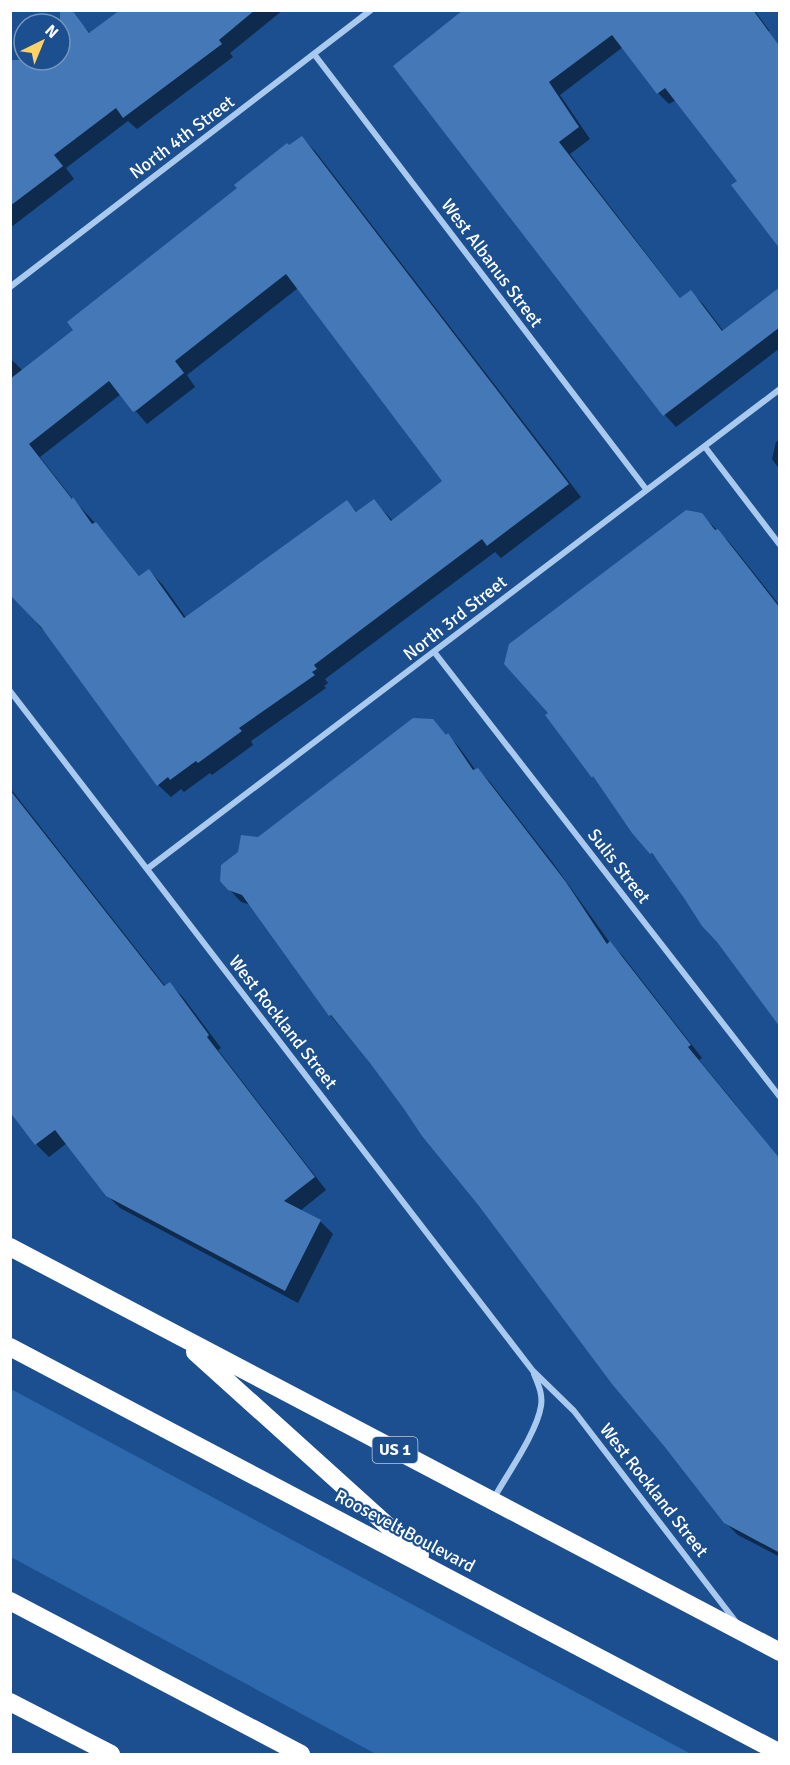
<svg xmlns="http://www.w3.org/2000/svg" width="790" height="1765" font-family="Signika,sans-serif">
<style>
.green{fill:#2e69ad}
.shadow{fill:#0007;fill-rule:evenodd}
.building{fill:#4478b7;fill-rule:evenodd}
.lines{fill:none;stroke-linecap:round;stroke-linejoin:round}
.street{stroke:#a9c9ee;stroke-width:6}
.highway{stroke:#fff;stroke-width:18}
.labels{text-anchor:middle;dominant-baseline:central;stroke-width:4.5;stroke-linejoin:round;paint-order:stroke}
.shield{fill:#1b4f8f;stroke:#bbcadd;stroke-width:1.5}
.shield-label{font-size:16px;font-weight:bold;fill:#fff}
.street-label{font-size:18px;fill:#fff;stroke:#1b4f8f}
</style>
<rect width="100%" height="100%" fill="#1b4f8f"/>
<path class="green" d="M11,1389L691,1754H376L11,1557Z"/>
<path class="shadow" d="M122,10H283L230,53L233,57L137,129L128,121L66,168L74,179L10,228V80L36,60H60V28L75,17L91,34Z
M458,10H754L769,30L739,181L676,100L669,104L658,93L623,47L560,95L590,139L570,154L681,299L691,292L703,304L724,332L780,327V348L676,427L665,415L395,66L461,14Z
M302,138L315,151L581,497L501,558L495,552L325,679L328,683L324,686L326,688L251,741L253,745L212,775L210,773L184,792L181,789L171,797L158,785L50,637L40,627L10,588V363L13,361L23,371L75,330ZM298,288L444,481L393,521L374,501L358,513L347,502L187,619L162,584L149,571L140,577L108,537L72,498L40,457L121,394L147,424L195,387L187,375Z
M780,439V470L772,459L776,442Z
M701,514L730,543L780,606V1023L659,862L633,832L601,785L547,716Z
M448,735L459,747L476,771L478,770L490,782L553,863L610,943L622,955L702,1058L699,1060L729,1096L780,1160V1557L738,1535L725,1522L371,1063L330,1015L251,905L241,902L229,889L258,839Z
M10,788L166,987L170,984L182,996L221,1048L218,1050L326,1190L300,1211L320,1221L333,1234L298,1303L120,1208L107,1195L67,1143L49,1157L36,1144L10,1110Z"/>
<path class="building" d="M60,10H72L89,33L120,10H255L219,40L222,44L123,118L116,108L54,155L63,166L10,206V60H60Z
M463,10H753L780,47V249L731,185L737,181L665,88L657,94L612,35L549,82L579,127L559,142L680,298L691,290L722,331L780,287V327L663,416L393,66Z
M302,136L569,484L487,546L482,539L314,665L317,669L312,672L315,675L239,728L242,731L198,763L196,761L170,780L168,777L157,786L41,627L10,595V379L73,330L67,322L237,188L234,185L287,143L289,145ZM286,274L442,481L391,521L374,499L356,512L347,500L184,618L149,569L139,576L96,522L92,524L73,497L72,499L29,444L109,381L133,412L137,410L184,373L175,361Z
M686,510L702,513L715,530L718,529L780,608V1027L717,942L702,926L684,898L652,853L650,854L632,833L593,776L592,778L545,715L548,713L504,664L509,644Z
M413,718L433,719L446,735L448,733L473,770L478,768L566,882L607,944L610,941L691,1045L688,1047L780,1159V1553L724,1523L664,1446L612,1384L479,1206L422,1136L404,1109L370,1063L331,1015L329,1016L242,895L228,890L220,881L221,865L238,852L241,835L258,837Z
M10,790L164,986L170,982L209,1035L207,1037L315,1177L284,1201L321,1220L285,1291L106,1196L55,1130L35,1145L10,1112Z"/>
<g class="lines">
<path class="street" d="M314,54L646,489
M10,287L371,10
M705,447L780,545
M435,653L780,1097
M10,691L533,1371L574,1411L736,1622
M147,869L780,389
M494,1498C508,1473 537,1432 541,1406C543,1394 538,1384 534,1374"/>
<path class="highway" d="M10,1247L780,1652
M10,1347L780,1753
M195,1352L420,1555
M10,1601L301,1754
M10,1702L111,1754"/>
</g>
<g class="labels">
<rect class="shield" x="372.5" y="1437" width="45" height="26" rx="4.5"/>
<g class="shield-label">
<text x="395" y="1450">US 1</text>
</g>
<g class="street-label">
<text transform="translate(182 137) rotate(-37)">North 4th Street</text>
<text transform="translate(492 263) rotate(53)">West Albanus Street</text>
<text transform="translate(455 618) rotate(-38)">North 3rd Street</text>
<text transform="translate(619 866) rotate(52)">Sulis Street</text>
<text transform="translate(283 1022) rotate(52)">West Rockland Street</text>
<text transform="translate(654 1490) rotate(52)">West Rockland Street</text>
<text transform="translate(405 1531) rotate(28)">Roosevelt Boulevard</text>
</g>
</g>
<rect width="790" height="1765" fill="none" stroke="#ffffff" stroke-width="24"/>
<g transform="translate(42 42) rotate(43)"><circle r="28" fill="#1b4f8f" stroke="#7695bc" stroke-width="1.5"/>
<path d="M0-4.5L10 22L0 15L-10 22Z" fill="#ffd166"/>
<text y="-9" font-size="16" font-weight="bold" text-anchor="middle" fill="#ffffff">N</text>
</g>
</svg>
